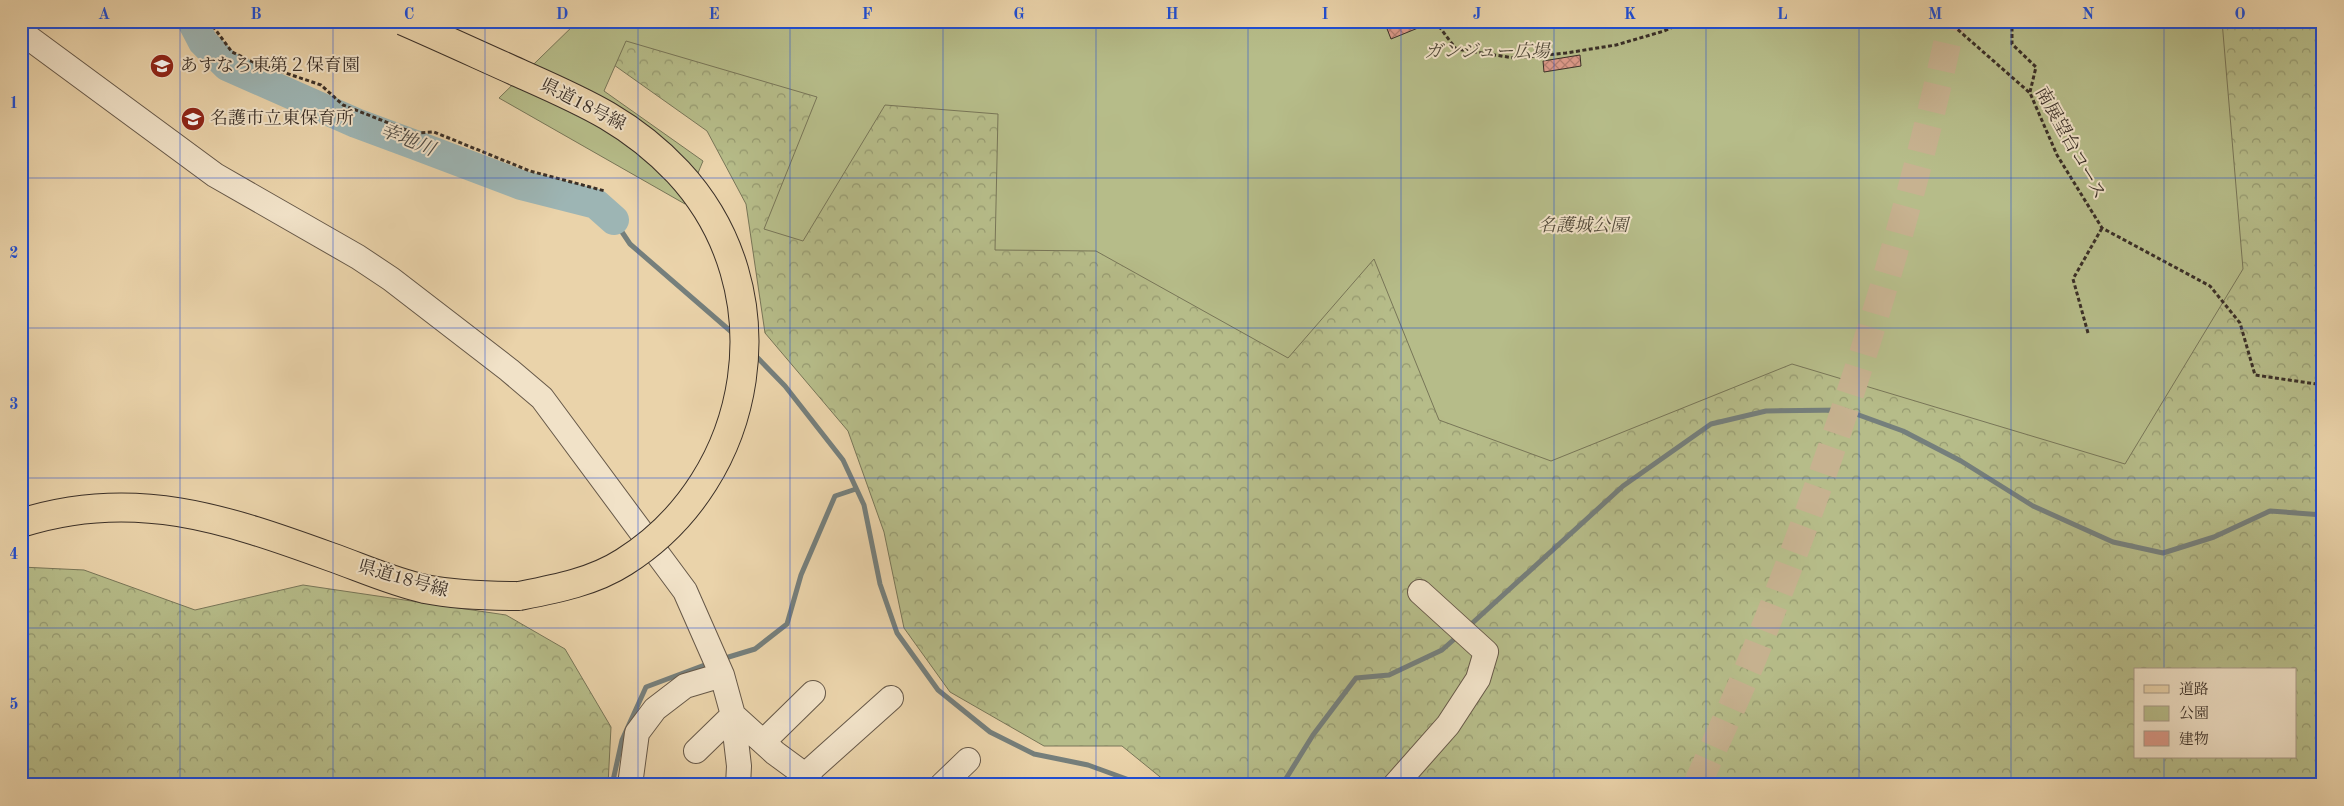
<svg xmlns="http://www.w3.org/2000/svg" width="2344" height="806" font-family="'Old Standard TT','Noto Serif JP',serif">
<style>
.forest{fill:url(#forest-crowns);stroke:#787658;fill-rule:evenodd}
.park{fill:#b6bc89;stroke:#787658}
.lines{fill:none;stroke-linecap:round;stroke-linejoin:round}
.stream{stroke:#757f7c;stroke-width:5}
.river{stroke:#9db5b4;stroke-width:30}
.building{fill:url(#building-cross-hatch);stroke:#3a2f27}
.highway-tunnel{stroke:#c7b290;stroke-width:28;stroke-dasharray:28 14;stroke-linecap:butt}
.minor-casing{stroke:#665848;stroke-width:26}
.major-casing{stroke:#3a2f27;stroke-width:30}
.path{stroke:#3a2f27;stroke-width:3;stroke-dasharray:4 2.5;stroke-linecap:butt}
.minor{stroke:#f1e2c8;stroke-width:24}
.major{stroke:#ead3aa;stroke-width:28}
.major-bridge-casing{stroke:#3a2f27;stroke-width:30;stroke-linecap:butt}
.major-bridge{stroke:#ead3aa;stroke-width:28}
.grid{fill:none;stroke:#1d4ed8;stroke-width:1;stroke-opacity:0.55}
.labels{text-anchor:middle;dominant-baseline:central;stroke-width:4;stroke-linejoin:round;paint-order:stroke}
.park-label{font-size:18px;font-style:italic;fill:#534b3b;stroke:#f1e2c8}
.poi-label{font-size:18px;fill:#3a2f27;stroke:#f1e2c8;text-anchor:start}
.street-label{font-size:18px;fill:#3a2f27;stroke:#f1e2c8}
.water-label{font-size:19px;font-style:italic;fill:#4e4a43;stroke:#f1e2c8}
.neatline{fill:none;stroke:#1d4ed8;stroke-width:2}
.grid-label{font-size:16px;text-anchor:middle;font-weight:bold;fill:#1d4ed8}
</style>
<defs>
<pattern id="forest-crowns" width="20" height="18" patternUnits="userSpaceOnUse" patternTransform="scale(1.25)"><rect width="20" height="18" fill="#b6bc89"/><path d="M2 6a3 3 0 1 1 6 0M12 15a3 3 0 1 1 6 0" fill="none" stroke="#959970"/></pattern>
<pattern id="building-cross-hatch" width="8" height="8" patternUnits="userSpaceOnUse" patternTransform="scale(1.25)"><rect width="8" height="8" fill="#db9988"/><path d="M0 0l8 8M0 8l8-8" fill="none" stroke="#b37d6f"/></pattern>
</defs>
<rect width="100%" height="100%" fill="#ead3aa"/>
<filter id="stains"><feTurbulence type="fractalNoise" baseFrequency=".004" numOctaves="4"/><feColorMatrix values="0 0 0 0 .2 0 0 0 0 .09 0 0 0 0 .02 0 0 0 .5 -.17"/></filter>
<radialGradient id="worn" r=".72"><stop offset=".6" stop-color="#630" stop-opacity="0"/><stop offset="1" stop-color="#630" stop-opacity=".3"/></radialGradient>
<path class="forest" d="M607,21H2323V785H1170L1122,746H1044L950,692L904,628L884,532L848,431L765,333L746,204L707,131L590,48ZM2135,670H2295V757H2135Z
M21,567L84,570L195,610L303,585L506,615L565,649L611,727L608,785H21Z"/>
<path class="park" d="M578,21H2222L2243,269L2125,464L1792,364L1551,461L1439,420L1374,259L1288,358L1096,251L995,250L998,114L885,105L803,241L764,229L817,97L626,41L604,91L703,161L685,204L499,98Z"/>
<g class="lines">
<path class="stream" d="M614,220L630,244L735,335
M752,352L785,386L843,460L864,505L880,584L897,633L938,690L990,732L1034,754L1088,765L1143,785
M1468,627L1623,486L1711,424L1766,411L1845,410L1903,431L1961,461L2033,506L2113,542L2163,553L2214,537L2270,511L2323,515
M722,659L755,649L787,624L801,575L835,496L856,489
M612,785L622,740L646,687L710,663
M1282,785L1313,735L1356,678L1389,675L1442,650L1459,635"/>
<path class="river" d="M192,21L203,42L227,66L356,123L418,146L521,185L596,204L614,220"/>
</g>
<path class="building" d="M1384,21H1415L1418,28L1391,39Z
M1580,55L1581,66L1544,72L1543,61Z"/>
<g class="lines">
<path class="highway-tunnel" d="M1697,785C1718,737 1741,689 1760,640C1840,440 1907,232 1952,21"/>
<g class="minor-casing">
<path id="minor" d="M21,32L215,175L358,257L391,279L509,370L542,398L685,591L722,675L733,715L775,753L805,775L813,785
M733,715L739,766L738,785
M763,742L813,693
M696,751L733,715
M805,775L891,698
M630,785L637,733L655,709L685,686L722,675
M942,785L968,760
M1395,785L1448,725L1478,679L1486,652L1420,592"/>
</g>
<g class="major-casing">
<path id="major" d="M21,523C134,487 226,519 331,557C362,568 393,582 425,589C456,595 488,596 519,596"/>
</g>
<path class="path" d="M209,21L232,52L253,62L321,85L343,105L414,133L434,132L530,171L605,191
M1435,21L1456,49L1514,58L1566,53L1616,45L1664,31L1687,21
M1948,21L2030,93L2057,155L2102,228L2210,286L2240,323L2255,375L2323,385
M2012,21V44L2036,67L2030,92
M2088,333L2073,279L2102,228"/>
<use href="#minor" class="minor"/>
<use href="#major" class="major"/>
<g class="major-bridge-casing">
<path id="major-bridge" d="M403,21C442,38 481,56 519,73C582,101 630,121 678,172C787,289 757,478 624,562C593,582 555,589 519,596"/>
</g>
<use href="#major-bridge" class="major-bridge"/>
</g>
<path class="grid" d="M180,21V785M333,21V785M485,21V785M638,21V785M790,21V785M943,21V785M1096,21V785M1248,21V785M1401,21V785M1554,21V785M1706,21V785M1859,21V785M2011,21V785M2164,21V670M21,178H2323M21,328H2323M21,478H2323M21,628H2323M2164,757V785"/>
<defs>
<g id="school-disc" transform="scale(1.25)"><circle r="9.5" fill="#8f2418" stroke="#f1e2c8"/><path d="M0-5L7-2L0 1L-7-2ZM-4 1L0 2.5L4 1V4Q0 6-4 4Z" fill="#fff"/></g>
</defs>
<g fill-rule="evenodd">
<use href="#school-disc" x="162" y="66"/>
<use href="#school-disc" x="193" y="119"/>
</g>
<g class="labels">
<g class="park-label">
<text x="1487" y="52">ガンジュー広場</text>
<text x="1583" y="226">名護城公園</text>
</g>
<g class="poi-label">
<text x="180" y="66">あすなろ東第２保育園</text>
<text x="210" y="119">名護市立東保育所</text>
</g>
<g class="street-label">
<text transform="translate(583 105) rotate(27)">県道18号線</text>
<text transform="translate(2070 143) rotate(61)">南展望台コース</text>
<text transform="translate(403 579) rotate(16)">県道18号線</text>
</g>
<g class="water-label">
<text transform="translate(407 141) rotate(22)">幸地川</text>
</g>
</g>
<rect width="2344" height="806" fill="none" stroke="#ead3aa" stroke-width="55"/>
<rect x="2134" y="668" width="162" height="90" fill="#f1e2c8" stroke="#a89a88"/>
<rect x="2144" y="685" width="25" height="8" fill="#ead3aa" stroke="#a89a88"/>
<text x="2179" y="694" font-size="15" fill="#3a2f27">道路</text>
<rect x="2144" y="706" width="25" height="15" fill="#b6bc89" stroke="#a89a88"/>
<text x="2179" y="718" font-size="15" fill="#3a2f27">公園</text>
<rect x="2144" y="731" width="25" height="15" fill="#db9988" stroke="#a89a88"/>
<text x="2179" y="744" font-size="15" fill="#3a2f27">建物</text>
<rect x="28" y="28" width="2288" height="750" class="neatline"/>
<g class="grid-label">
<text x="104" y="19">A</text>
<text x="256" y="19">B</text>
<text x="409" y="19">C</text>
<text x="562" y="19">D</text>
<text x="714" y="19">E</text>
<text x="867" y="19">F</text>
<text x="1019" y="19">G</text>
<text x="1172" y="19">H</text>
<text x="1325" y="19">I</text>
<text x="1477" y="19">J</text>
<text x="1630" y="19">K</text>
<text x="1782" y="19">L</text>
<text x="1935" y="19">M</text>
<text x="2088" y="19">N</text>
<text x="2240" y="19">O</text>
<text x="14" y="108">1</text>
<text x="14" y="258">2</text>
<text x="14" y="409">3</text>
<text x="14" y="559">4</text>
<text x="14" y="709">5</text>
</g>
<rect width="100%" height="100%" filter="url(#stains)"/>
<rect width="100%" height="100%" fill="url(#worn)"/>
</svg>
